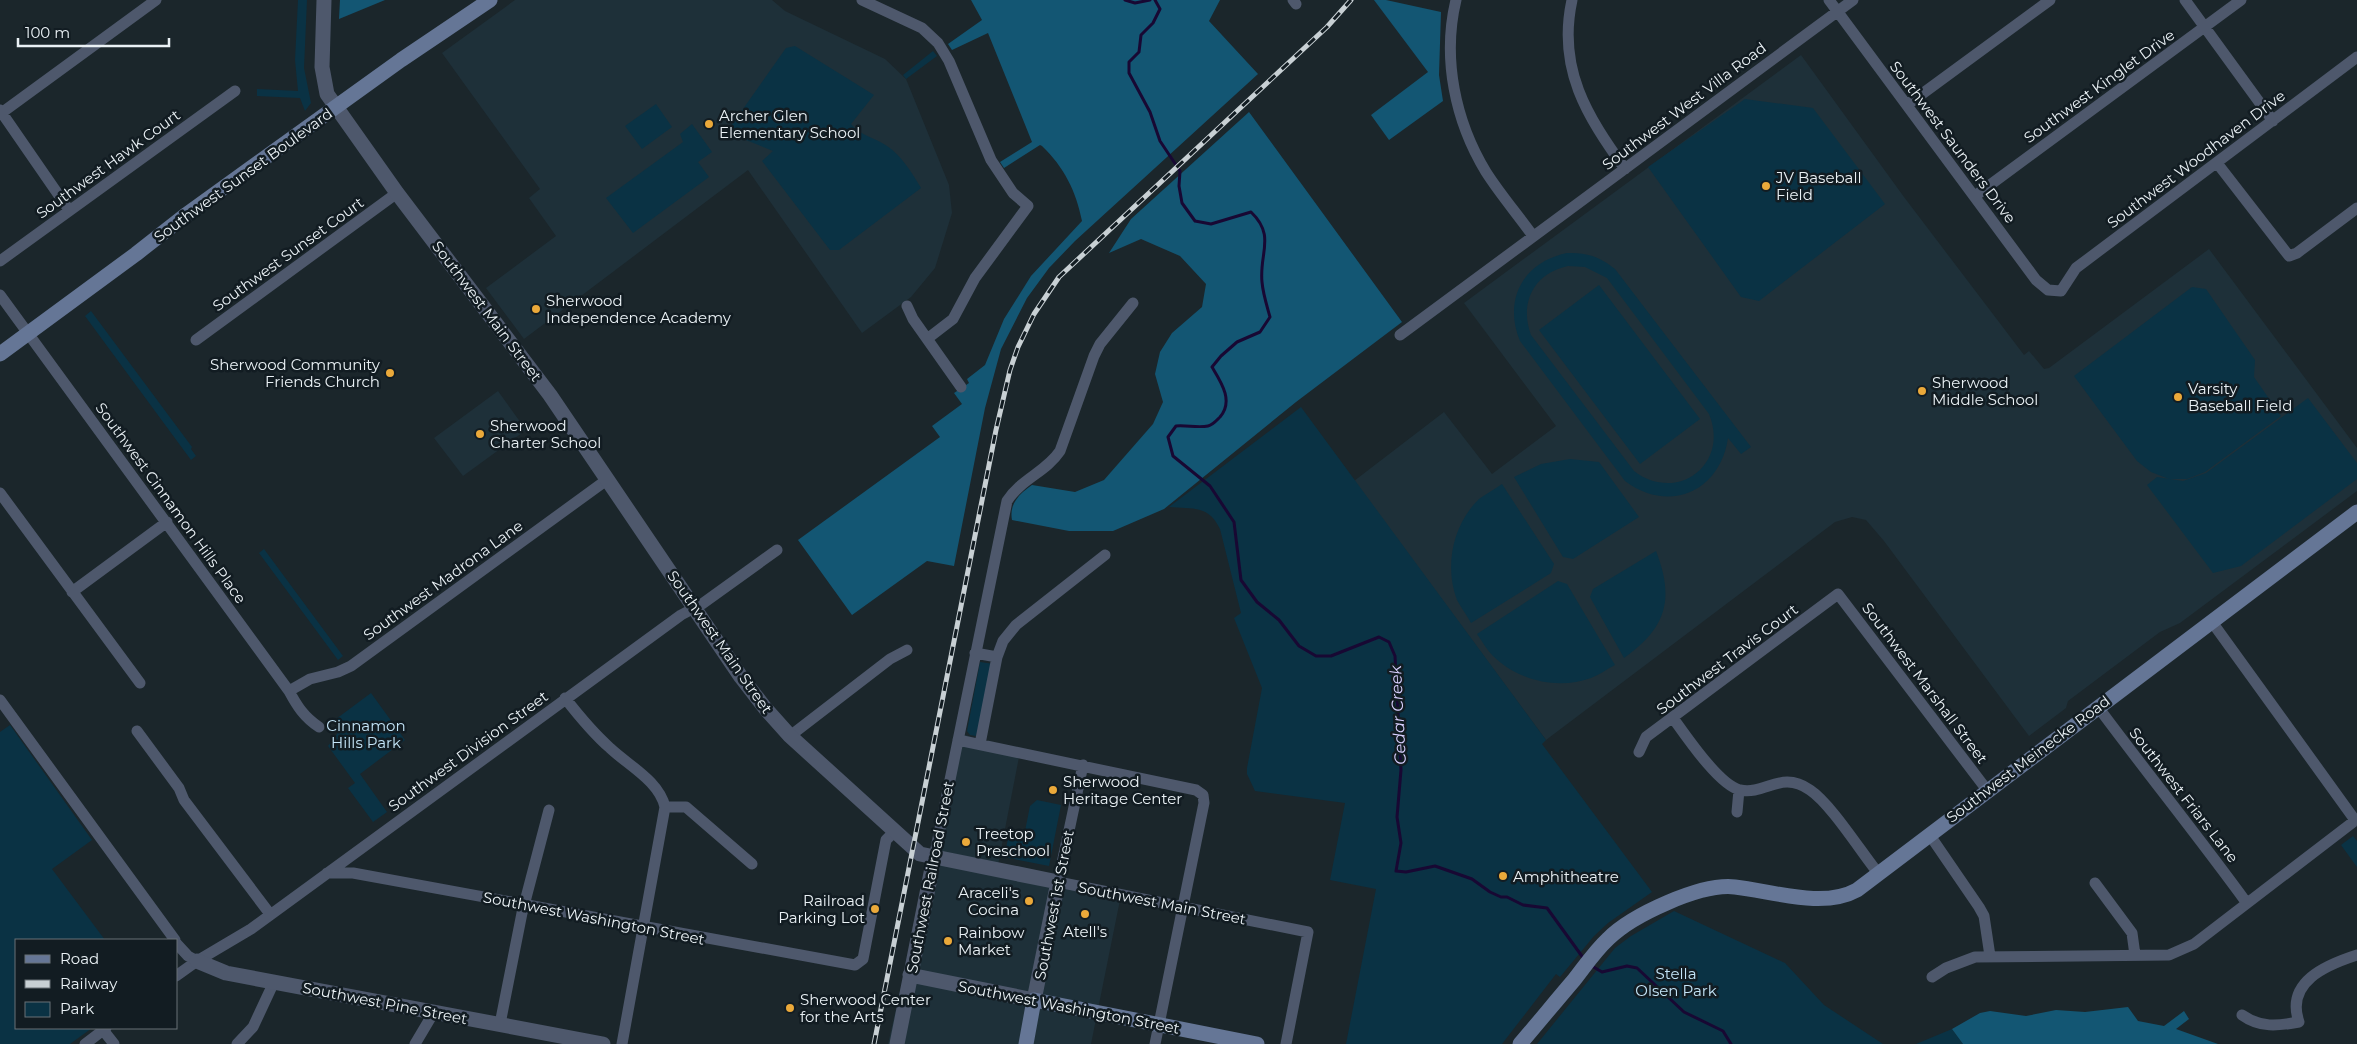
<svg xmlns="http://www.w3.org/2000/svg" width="2357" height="1044" font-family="Montserrat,sans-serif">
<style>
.built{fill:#1e3039}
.green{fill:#0a3244;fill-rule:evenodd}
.forest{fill:#135673}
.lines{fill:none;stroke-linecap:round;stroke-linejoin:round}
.stream{stroke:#180833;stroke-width:3}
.minor{stroke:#4e586c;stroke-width:11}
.tertiary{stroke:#4e586c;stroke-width:15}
.secondary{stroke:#657696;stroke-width:15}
.rail-casing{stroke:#c8d0d4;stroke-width:5}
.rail{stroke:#121c22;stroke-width:3;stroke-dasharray:9;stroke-linecap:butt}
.poi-dot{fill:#eba93a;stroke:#121c22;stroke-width:2}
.labels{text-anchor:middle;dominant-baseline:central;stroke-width:5;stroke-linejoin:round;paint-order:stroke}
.street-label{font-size:15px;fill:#eaf1f5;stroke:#121c22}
.poi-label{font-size:15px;fill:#eaf1f5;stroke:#121c22;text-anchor:start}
.park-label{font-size:15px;fill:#c4e5f8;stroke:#121c22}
.water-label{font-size:16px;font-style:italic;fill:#d9d0ff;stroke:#121c22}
</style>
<rect width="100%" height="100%" fill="#1b262b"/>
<path class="built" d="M515,0H772L785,11L885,59L906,79L949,185L952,213L935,268L911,297L862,333L748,170L524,339L486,288L556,236L529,198L540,189L442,53Z
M1801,55L1904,197L2024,355L2029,351L2044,369L2049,368L2209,249L2357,448V491L2180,623L2160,632L2068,701L2066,708L2029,736L1884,541L1866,520L1852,517L1835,522L1546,740L1354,481L1444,412L1492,474L1556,426L1464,303Z
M498,391L526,430L463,476L434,438Z
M959,733L1020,752L997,870L1121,895L1091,1044H888Z"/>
<path class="green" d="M298,0H307L304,68L311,103L305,111L300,98L257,96V89L298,91L295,60Z
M795,46L874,95L851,124C859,135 876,138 887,146C902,156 912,173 921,188L839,250H830L762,161L773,151L746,140L731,126L786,48Z
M933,51L937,56L906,79L903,75Z
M1745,99L1813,108L1885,204L1759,301L1741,297L1648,167Z
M656,104L672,127L642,149L625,126Z
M692,124L712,152L698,162L709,177L633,233L606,198L683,142L680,134Z
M1567,253C1586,252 1600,257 1615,269L1751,447L1741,454L1728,438C1720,492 1669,514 1625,481L1520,341C1503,300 1523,262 1567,253ZM1568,266L1585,267L1607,278L1709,414C1730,464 1677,504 1634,471L1531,335C1519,303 1534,273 1568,266Z
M1599,285L1700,419L1640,464L1539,330Z
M2192,287L2206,289L2255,360L2254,377L2281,416L2205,472L2187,479H2169L2151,472L2137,461L2074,376Z
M91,311L192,447L191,449L196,456L191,460L85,316Z
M2308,398L2357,463V479L2241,566L2213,573L2147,485L2157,477L2183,481L2206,473Z
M1301,407L1546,740L1542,744L1652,892L1608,923L1594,936L1560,977L1556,974L1502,1044H1346L1376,889L1330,880L1345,803L1255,791L1247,774V768L1262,688L1234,618L1241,613L1220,529C1209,505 1192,509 1169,507Z
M1570,459L1599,462L1639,517L1573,559L1563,557L1514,477L1541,464Z
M1502,484L1554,564L1551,573L1471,623C1467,615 1461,608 1457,600C1444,566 1453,524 1479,499C1486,494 1495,489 1502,484Z
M264,549L343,656L338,660L259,553Z
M1656,551C1675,600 1666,628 1624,658L1590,597L1593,589Z
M1558,581L1567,584L1615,665C1607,669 1599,675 1591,678C1558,690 1519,681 1493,656C1487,650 1482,641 1477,634Z
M980,662L994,664L976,736L970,735L967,731Z
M371,693L405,740L360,774L387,812L373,822L348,788L355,783L328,746L337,734L336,719Z
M10,725L92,840L52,869L105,940H16V1028H92L70,1044H0V732Z
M1037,800L1061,805L1049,866L1004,857L1008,839L1023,841L1030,806Z
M2353,836L2357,841V867L2341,845Z
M1674,911L1785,963L1824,1005L1883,1044H1537L1615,948L1631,936Z
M1952,1029L1963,1044H1916Z"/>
<path class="forest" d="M340,0H385L339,19Z
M971,0H1220L1209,21L1258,74L1075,241L1049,268L1027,298L1001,349L985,408L954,566L927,561L852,615L798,540L940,437L932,426L962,404L954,393L969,383L967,379L985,365L1004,319L1031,276L1082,221C1076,191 1064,167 1042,146L1040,145L1004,168L1000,162L1032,142L988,33L952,50L948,44L982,20Z
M1374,0H1386L1441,12L1439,75L1443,101L1389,140L1371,115L1428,72Z
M1249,112L1402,322L1296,402L1164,509L1113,531H1069L1012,520C1009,504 1019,494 1032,485L1075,492L1104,480L1153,424L1163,402L1155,374L1160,352L1172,333L1202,307L1206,284L1180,256L1141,239L1109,253L1131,219Z
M2128,1007L2138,1021L2164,1026L2184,1011L2189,1019L2176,1029L2218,1044H1963L1952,1029L1980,1013L1990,1011L2026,1016L2056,1010L2085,1012Z"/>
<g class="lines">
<path class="stream" d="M1125,0L1135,3L1150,0
M1155,0L1160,9L1153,23L1141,35L1139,52L1129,62V73L1150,112L1160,141L1180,171L1179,186L1182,203L1195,221L1211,224L1251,212C1276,236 1259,253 1262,282C1263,294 1267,306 1270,317L1260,332L1237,342L1221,356L1212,367C1221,382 1234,401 1220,417C1217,420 1213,425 1208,426C1198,428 1186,425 1176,426L1168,437L1173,456L1210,486L1234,522L1241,580L1257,602L1279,620L1299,646L1316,656H1331L1379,637L1389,642L1395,656L1401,770L1397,817L1401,843L1396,871L1406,872L1435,866L1472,879L1490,892L1501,897H1507L1523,905L1547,908L1584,959
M1590,965L1602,972L1627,966L1637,968L1684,1012L1723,1031L1731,1044"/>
<path class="minor" d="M862,0L922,28L938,43L949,61L991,160L1013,193L1028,206L975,278L953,319L927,339
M1293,0L1296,4
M1456,0C1442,58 1455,121 1486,172C1500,194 1518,215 1533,236
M1572,0C1557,69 1587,116 1625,169
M1829,0L2036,280L2048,290L2061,291L2076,268L2357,57
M2185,0L2273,121
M1907,105L2050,0
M0,110L69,210
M0,114L156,0
M2217,163L2289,256L2297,253L2357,208
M1975,196L2241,0
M0,261L235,91
M0,295L289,691C297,706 304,717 319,727
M907,306L913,319L961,387
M1400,335L1853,0
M196,340L397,193
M0,493L140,683
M72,592L167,522
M2212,622L2355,820
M975,653L997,657L1003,641L1016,625L1105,555
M289,691L310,679L338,672L351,666L608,479
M565,698C579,716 593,733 610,748C629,766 659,781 665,807L622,1044
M0,700L175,940
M2098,707C2147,773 2198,836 2246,902
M1673,718C1686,736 1719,785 1740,790C1766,795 1781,770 1810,790C1831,804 1861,852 1878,873
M137,731L179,788L184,800L270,914
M790,736L890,659L907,650
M958,740L1196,790L1203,795L1204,803L1155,1044
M980,744L997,657
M1639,752L1646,737L1838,594L1987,790
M1083,765L1058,882L1308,932L1286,1044
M665,807H686L752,864
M1737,812L1739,790
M1929,834L1979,907L1984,916L1990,956
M934,858L1007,501C1021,479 1046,472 1060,451L1094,356L1100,344L1133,303
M327,873H353L855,965L863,959L886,840L895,831
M2095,883L2132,933L2135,955
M176,943L188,956L197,961
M176,976L197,961L251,929L681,615L702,604L777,550
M1932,977L1946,968L1975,957L2169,955L2194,944L2357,819
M2242,1015C2260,1028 2278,1026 2299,1022C2285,982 2326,965 2357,955
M500,1024L522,913L549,810
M103,1030L114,1044
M85,1044L106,1028
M237,1044L253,1027L274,982
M415,1044L434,1012"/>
<path class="tertiary" d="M324,0L322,67L327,94L397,193L550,395L741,677L765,708L790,736L920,854L1058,882L1034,1000L910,975
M197,961L226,973L603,1044
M897,1044L934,858"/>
<path class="secondary" d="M0,354L136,254L187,214L401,60L490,0
M1026,1044L1034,1000L1257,1044
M1520,1044C1538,1023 1556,1001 1574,980C1585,966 1595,951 1608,939C1632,915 1701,883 1735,887C1772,891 1823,909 1857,890L2357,512"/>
<g class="rail-casing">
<path id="rail" d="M874,1044L996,430L1010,370L1018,347L1034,314L1059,277L1327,27L1351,0"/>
</g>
<use href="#rail" class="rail"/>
</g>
<g class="poi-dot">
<circle cx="709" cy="124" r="5"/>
<circle cx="1766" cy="186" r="5"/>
<circle cx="536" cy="309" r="5"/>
<circle cx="390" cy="373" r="5"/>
<circle cx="1922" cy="391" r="5"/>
<circle cx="2178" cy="397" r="5"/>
<circle cx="480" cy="434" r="5"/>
<circle cx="1053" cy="790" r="5"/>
<circle cx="966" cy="842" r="5"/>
<circle cx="1503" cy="876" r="5"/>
<circle cx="1029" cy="901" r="5"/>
<circle cx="875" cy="909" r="5"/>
<circle cx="1085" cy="914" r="5"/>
<circle cx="948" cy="941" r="5"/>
<circle cx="790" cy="1008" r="5"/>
</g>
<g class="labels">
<g class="street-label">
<text transform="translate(2099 86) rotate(-36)">Southwest Kinglet Drive</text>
<text transform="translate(1684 106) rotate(-37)">Southwest West Villa Road</text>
<text transform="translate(1953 142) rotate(53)">Southwest Saunders Drive</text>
<text transform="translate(2196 159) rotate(-37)">Southwest Woodhaven Drive</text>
<text transform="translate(108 164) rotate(-36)">Southwest Hawk Court</text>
<text transform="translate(243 175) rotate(-36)">Southwest Sunset Boulevard</text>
<text transform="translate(288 254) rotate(-36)">Southwest Sunset Court</text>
<text transform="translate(487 311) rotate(53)">Southwest Main Street</text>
<text transform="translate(171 503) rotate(54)">Southwest Cinnamon Hills Place</text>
<text transform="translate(443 580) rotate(-36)">Southwest Madrona Lane</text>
<text transform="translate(720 642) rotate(55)">Southwest Main Street</text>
<text transform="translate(1727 659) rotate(-37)">Southwest Travis Court</text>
<text transform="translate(1925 683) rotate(53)">Southwest Marshall Street</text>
<text transform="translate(468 751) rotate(-36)">Southwest Division Street</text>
<text transform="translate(2028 759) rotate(-37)">Southwest Meinecke Road</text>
<text transform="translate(2184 795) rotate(52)">Southwest Friars Lane</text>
<text transform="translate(930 877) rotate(-79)">Southwest Railroad Street</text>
<text transform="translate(1162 903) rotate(11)">Southwest Main Street</text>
<text transform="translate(1054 905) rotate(-79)">Southwest 1st Street</text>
<text transform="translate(594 918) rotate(11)">Southwest Washington Street</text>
<text transform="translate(385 1003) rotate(11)">Southwest Pine Street</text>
<text transform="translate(1069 1007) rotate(11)">Southwest Washington Street</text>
</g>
<g class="poi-label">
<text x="719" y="115">Archer Glen<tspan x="719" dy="17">Elementary School</tspan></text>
<text x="1776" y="177">JV Baseball<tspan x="1776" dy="17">Field</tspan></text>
<text x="546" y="300">Sherwood<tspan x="546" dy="17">Independence Academy</tspan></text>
<text x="380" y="364" text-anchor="end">Sherwood Community<tspan x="380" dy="17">Friends Church</tspan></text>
<text x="1932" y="382">Sherwood<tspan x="1932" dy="17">Middle School</tspan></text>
<text x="2188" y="388">Varsity<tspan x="2188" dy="17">Baseball Field</tspan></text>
<text x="490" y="425">Sherwood<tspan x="490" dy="17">Charter School</tspan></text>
<text x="1063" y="781">Sherwood<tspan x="1063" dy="17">Heritage Center</tspan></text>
<text x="976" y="833">Treetop<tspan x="976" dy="17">Preschool</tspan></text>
<text x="1513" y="876">Amphitheatre</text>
<text x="1019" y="892" text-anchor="end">Araceli's<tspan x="1019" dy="17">Cocina</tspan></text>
<text x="865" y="900" text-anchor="end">Railroad<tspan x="865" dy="17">Parking Lot</tspan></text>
<text x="1085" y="931" text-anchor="middle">Atell's</text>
<text x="958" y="932">Rainbow<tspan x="958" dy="17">Market</tspan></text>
<text x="800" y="999">Sherwood Center<tspan x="800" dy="17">for the Arts</tspan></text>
</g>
<g class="park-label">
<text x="366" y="725">Cinnamon<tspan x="366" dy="17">Hills Park</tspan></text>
<text x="1676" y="973">Stella<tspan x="1676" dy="17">Olsen Park</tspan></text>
</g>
<g class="water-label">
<text transform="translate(1398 715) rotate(-93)">Cedar Creek</text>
</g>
</g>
<rect x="15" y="939" width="162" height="90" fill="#121c22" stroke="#687176"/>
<rect x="25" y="955" width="25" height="8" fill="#657696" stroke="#687176"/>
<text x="60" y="964" font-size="15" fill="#eaf1f5">Road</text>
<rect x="25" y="980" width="25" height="8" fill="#c8d0d4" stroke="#687176"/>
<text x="60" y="989" font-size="15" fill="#eaf1f5">Railway</text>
<rect x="25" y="1002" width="25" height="15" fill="#0a3244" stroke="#687176"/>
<text x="60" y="1014" font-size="15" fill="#eaf1f5">Park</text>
<path d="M18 38v8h151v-8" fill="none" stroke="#eaf1f5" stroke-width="2.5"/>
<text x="25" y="38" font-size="15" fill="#eaf1f5" stroke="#121c22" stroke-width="4" paint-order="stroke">100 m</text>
</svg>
